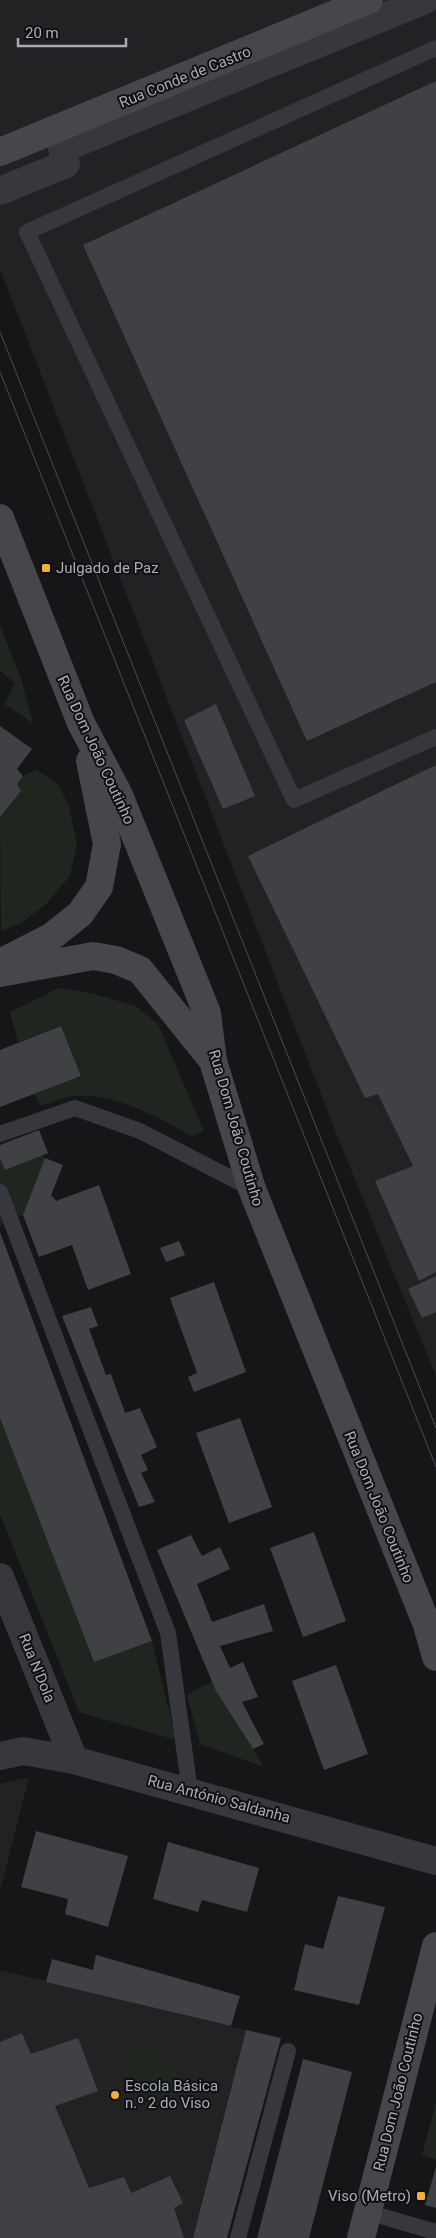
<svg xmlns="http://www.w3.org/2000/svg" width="436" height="2238" font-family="Roboto,sans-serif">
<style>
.built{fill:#222225}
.green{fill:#1e261f}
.building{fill:#404145}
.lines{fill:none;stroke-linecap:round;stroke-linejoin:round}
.lane{stroke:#37383d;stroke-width:16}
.street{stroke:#37383d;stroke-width:28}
.secondary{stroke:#45474d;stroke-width:28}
.tram{stroke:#4a4c52;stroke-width:1}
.poi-dot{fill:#f2b134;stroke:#111113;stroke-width:2}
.labels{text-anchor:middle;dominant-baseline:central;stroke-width:4;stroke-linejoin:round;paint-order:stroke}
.street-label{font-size:15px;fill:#a8adb8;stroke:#111113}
.poi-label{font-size:15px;fill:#a8adb8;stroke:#111113;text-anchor:start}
</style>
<rect width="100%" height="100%" fill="#161618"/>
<path class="built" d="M0,0H436V1376L338,1138L0,269Z
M29,1777L0,1891V1784Z
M0,1970L246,2030L193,2238H0Z"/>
<path class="green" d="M0,625L22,682L33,723L4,704L15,683L0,671Z
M36,769L59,785L69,807L77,844L70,876L46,904L21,923L1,931L0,804L23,776Z
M59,988L95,994L136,1006L158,1024L204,1131L191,1136C157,1116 114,1093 74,1096C63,1097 51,1103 40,1106L35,1094L81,1076L61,1026L18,1042L10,1012Z
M43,1155L45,1158L23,1215L0,1226V1158Z
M0,1418L94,1662L152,1641L176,1740L79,1712L0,1514Z
M212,1681L216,1691L264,1767L200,1744L187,1695Z
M138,2040C143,2042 149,2043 154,2045C171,2054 186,2080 175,2098C142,2108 123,2073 128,2044Z
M436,2102V2160L422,2155Z"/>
<path class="building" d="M436,81V682L307,741L83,245Z
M216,704L255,796L223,809L184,720Z
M0,726L32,749L17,769L23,776L17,784L21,791L0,817Z
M436,765V1272L419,1281L375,1181L413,1166L378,1094L365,1098L248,856Z
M61,1026L81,1076L0,1107V1050Z
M39,1130L48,1153L5,1170L0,1158V1145Z
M45,1158L63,1165L51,1195L56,1201L99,1185L131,1274L88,1290L72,1245L39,1257L23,1215Z
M0,1232L152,1641L94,1662L0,1418Z
M179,1241L185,1255L166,1262L160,1248Z
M436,1276V1312L422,1318L408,1289Z
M214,1282L246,1372L194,1392L188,1377L197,1373L170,1298Z
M91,1307L98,1326L89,1329L106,1375L111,1374L125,1413L140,1408L157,1447L141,1455L148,1470L141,1473L155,1502L139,1507L62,1316Z
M240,1418L272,1507L229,1523L196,1433Z
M314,1532L346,1621L303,1637L270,1548Z
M191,1535L202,1556L220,1547L230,1569L197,1584L212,1622L264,1604L273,1631L220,1646L230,1668L243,1662L258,1697L242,1702L264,1744L253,1749L216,1691L157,1550Z
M336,1665L368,1754L324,1770L292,1681Z
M36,1831L128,1856L108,1927L65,1914L68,1899L21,1887Z
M168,1842L259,1868L247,1912L202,1900L198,1912L153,1899Z
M338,1896L385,1907L359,2005L294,1990L305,1944L323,1949Z
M96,1955L240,1996L231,2026L46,1982L52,1959L93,1970Z
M246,2030L281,2038L227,2238H193Z
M22,2033L31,2054L78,2038L98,2091L55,2106L89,2188L124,2177L131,2193L170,2176L183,2203L174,2208L184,2238H0V2042Z
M303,2059L352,2072L309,2238H257Z
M436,2167V2208L425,2205Z"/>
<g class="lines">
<path class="lane" d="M436,48L27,232L294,800L436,737
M0,1134L75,1108L140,1131L252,1189
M0,1192L168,1633L190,1791
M367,2212L436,2232
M238,2238L288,2051"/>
<path class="street" d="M0,191L66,164L62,149L425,0
M0,1577L74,1760
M0,1756L23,1751L74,1760L436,1861"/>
<path class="secondary" d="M0,152L369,0
M0,518L81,723L119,795L207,1013L213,1061L252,1189L427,1625L436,1657
M0,963L51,937L80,914L99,887L107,844L90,761
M0,973L93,956L116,960L140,970L213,1061
M361,2238L436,1946"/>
<path class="tram" d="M0,332L436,1428
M0,372L436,1467"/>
</g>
<g class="poi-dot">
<rect x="41" y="563" width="10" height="10" rx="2.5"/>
<circle cx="115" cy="2095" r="5"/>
<rect x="416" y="2191" width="10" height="10" rx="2.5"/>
</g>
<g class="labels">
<g class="street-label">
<text transform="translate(185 77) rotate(-22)">Rua Conde de Castro</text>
<text transform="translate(96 750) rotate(65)">Rua Dom João Coutinho</text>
<text transform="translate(236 1128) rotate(74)">Rua Dom João Coutinho</text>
<text transform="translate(379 1507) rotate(68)">Rua Dom João Coutinho</text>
<text transform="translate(37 1668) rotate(68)">Rua N'Dola</text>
<text transform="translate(219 1799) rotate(15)">Rua António Saldanha</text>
<text transform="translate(398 2092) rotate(-76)">Rua Dom João Coutinho</text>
</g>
<g class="poi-label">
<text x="56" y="568">Julgado de Paz</text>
<text x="125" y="2086">Escola Básica<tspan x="125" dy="17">n.º 2 do Viso</tspan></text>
<text x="411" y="2196" text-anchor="end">Viso (Metro)</text>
</g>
</g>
<path d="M18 38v8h108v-8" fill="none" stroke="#a8adb8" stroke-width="2.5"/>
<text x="25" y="38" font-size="15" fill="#a8adb8" stroke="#111113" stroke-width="4" paint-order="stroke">20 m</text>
</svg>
